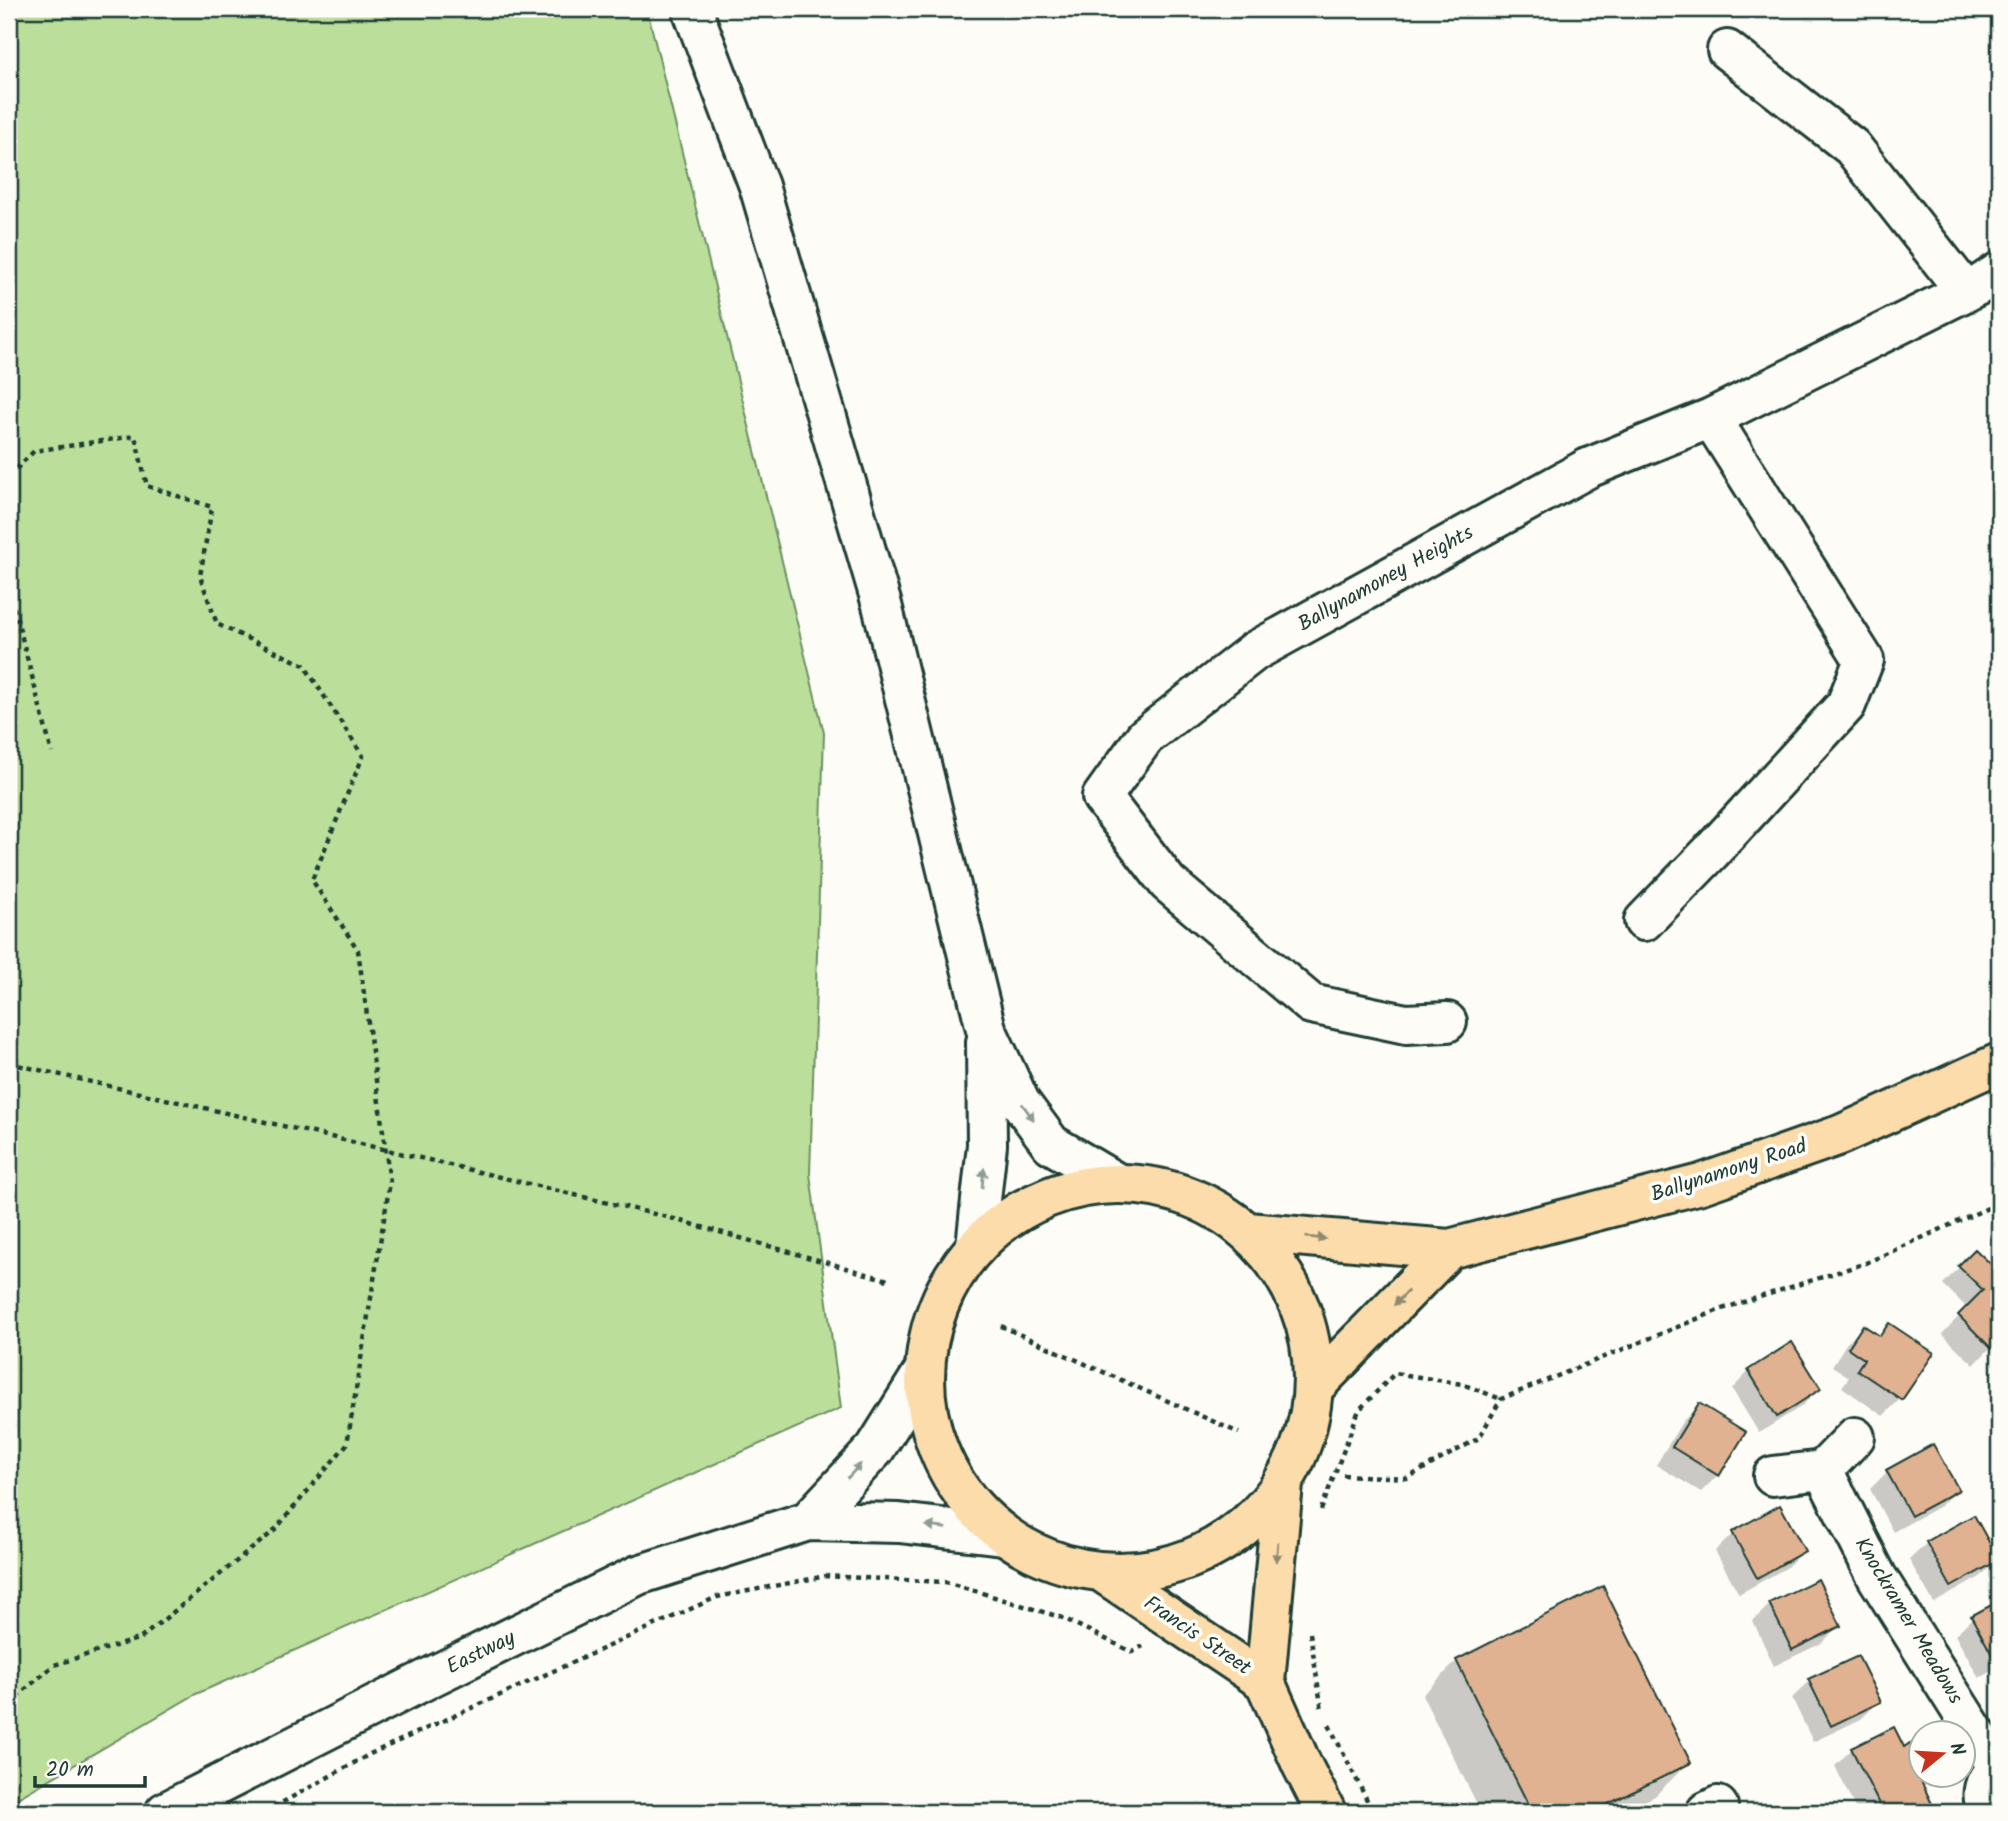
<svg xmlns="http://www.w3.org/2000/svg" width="2008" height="1821" font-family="Kalam,sans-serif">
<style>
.green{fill:#bbdf9a;stroke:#6d8e67;stroke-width:2}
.shadow{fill:#0003}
.building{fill:#e0b291;stroke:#1f3d34;stroke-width:2}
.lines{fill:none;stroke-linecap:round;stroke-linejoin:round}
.minor-casing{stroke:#1f3d34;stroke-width:44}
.major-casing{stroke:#1f3d34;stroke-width:44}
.path{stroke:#1f3d34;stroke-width:4.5;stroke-dasharray:5 5;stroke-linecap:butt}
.minor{stroke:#fdfcf7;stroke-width:38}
.major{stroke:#fddcac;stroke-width:38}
.oneway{fill:#8e9c96}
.oneway2{fill:#8e8c70}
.labels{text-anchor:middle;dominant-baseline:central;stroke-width:7;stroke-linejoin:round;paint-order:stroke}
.street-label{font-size:21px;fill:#1f3d34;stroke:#fdfcf7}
</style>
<rect width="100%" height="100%" fill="#fdfcf7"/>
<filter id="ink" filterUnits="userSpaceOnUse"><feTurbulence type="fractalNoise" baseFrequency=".0143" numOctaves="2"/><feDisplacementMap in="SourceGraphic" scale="14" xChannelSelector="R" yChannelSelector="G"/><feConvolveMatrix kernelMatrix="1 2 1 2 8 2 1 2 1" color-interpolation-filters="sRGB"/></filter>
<g filter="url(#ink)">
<path class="green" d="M9,9H647L824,733L810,1174L841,1408L196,1694L9,1803Z"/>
<path class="shadow" d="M1975,1251L1999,1274V1349L1995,1354L1990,1348L1974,1365L1942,1334L1967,1308L1943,1284Z
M1890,1325L1932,1353L1900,1399L1883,1416L1842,1387L1849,1377L1832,1366L1846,1344L1863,1327L1878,1337Z
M1749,1371L1819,1389L1802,1406L1759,1433L1732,1389Z
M1699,1405L1718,1475L1701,1492L1656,1465L1682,1422Z
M1933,1446L1957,1489L1940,1506L1893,1532L1870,1489L1887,1472Z
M1779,1508L1803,1551L1786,1568L1739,1594L1715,1551L1733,1534Z
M1927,1543L1997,1560L1980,1577L1934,1603L1909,1560Z
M1999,1603V1667L1979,1678L1955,1635L1972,1618Z
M1770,1604L1839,1625L1822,1643L1774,1666L1753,1621Z
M1457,1661L1689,1762L1655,1796L1623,1812H1481L1422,1695Z
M1810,1681L1879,1702L1861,1719L1813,1742L1792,1698Z
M1852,1749H1903L1921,1776L1918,1779L1934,1812H1857L1835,1766Z"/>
<path class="building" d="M1975,1249L1999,1272V1341L1992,1349L1958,1315L1983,1290L1958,1266Z
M1889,1323L1934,1353L1902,1400L1857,1370L1864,1359L1848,1348L1863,1325L1880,1336Z
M1792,1342L1821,1389L1777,1417L1748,1370Z
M1699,1403L1746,1432L1719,1476L1672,1447Z
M1933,1444L1959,1490L1911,1516L1886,1470Z
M1780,1505L1805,1551L1757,1578L1732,1532Z
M1974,1515L1999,1560L1951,1587L1926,1542Z
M1818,1579L1841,1626L1792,1650L1769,1603Z
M1603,1586L1691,1763L1592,1812H1532L1456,1660Z
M1999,1601V1660L1996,1662L1971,1616Z
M1858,1656L1881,1702L1831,1726L1808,1679Z
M1894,1727L1904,1747L1910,1743L1920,1764L1922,1776L1919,1777L1936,1812H1883L1851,1748Z"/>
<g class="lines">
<g class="minor-casing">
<path id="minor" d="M692,9L759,186L882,605L986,1029L1020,1102L1051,1144L1117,1183
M1727,50L1852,147L1966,292
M1644,921L1711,852L1846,705L1864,660L1711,418
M1447,1022L1406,1024L1311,1004L1168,883L1102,797L1145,737L1255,651L1588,468L1711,418L1981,284L1999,272
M976,1246L987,1145L986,1042
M1823,1470L1877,1577L1998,1769
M1773,1476L1823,1470L1855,1437
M808,1521L875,1449L924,1371
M165,1812L433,1676L638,1575L808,1521L899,1523L1003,1535
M1706,1812L1718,1806
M1989,1812C1979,1796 1983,1779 1999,1768"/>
</g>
<g class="major-casing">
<path id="major" d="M925 1378a194 194 0 1 1 388 0a194 194 0 1 1-388 0Z
M1248,1232L1449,1249L1701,1184L1840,1135L1999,1063
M1314,1387L1449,1249
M1283,1484L1265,1682L1302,1765L1326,1812
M1103,1573L1265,1682"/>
</g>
<path class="path" d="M9,476L34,451L135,436L147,486L212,507L200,576L217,624L304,665L363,756L312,880L358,950L390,1182L347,1444L274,1531L141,1638L54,1665L9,1703
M9,588L52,753
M9,1063L387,1150L667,1217L888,1280
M1001,1326L1239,1433
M1343,1475L1407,1478L1479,1438L1501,1399L1719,1310L1866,1263L1999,1203
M1321,1510L1359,1410L1395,1373L1462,1384L1501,1399
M1310,1633L1322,1711
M1329,1725L1373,1812
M265,1812L372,1753L717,1597L826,1576L946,1582L1063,1618L1132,1652L1143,1646"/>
<use href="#minor" class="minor"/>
<use href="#major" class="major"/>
</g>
<defs><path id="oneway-solid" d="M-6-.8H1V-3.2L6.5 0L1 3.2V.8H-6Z" transform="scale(1.75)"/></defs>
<g class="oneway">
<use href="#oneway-solid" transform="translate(1028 1112) rotate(54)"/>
<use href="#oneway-solid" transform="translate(983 1178) rotate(-84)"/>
<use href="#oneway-solid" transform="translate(854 1471) rotate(-47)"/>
<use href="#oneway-solid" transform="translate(936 1527) rotate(-173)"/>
</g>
<g class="oneway2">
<use href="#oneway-solid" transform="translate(1316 1238) rotate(5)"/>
<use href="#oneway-solid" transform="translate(1401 1298) rotate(134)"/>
<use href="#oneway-solid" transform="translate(1277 1552) rotate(95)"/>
</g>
</g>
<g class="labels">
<g class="street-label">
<text transform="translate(1386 579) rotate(-29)">Ballynamoney Heights</text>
<text transform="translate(1729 1171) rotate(-18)">Ballynamony Road</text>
<text transform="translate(1908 1621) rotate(59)">Knockramer Meadows</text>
<text transform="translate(1197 1636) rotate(34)">Francis Street</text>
<text transform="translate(481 1653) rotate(-26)">Eastway</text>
</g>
</g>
<rect width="2008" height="1821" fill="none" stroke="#fdfcf7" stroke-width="35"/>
<rect x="18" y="18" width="1973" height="1786" fill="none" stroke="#1f3d34" stroke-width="2.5" filter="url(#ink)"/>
<g transform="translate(1942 1754) rotate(72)"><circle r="33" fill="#fdfcf7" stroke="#a4b0a9" stroke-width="2"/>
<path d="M0-5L12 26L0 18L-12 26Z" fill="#c8321e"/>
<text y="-10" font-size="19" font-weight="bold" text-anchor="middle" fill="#1f3d34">N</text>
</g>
<path d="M35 1776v10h110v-10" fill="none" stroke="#1f3d34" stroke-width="3.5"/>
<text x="46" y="1776" font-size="21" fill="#1f3d34" stroke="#fdfcf7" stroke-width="5" paint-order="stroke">20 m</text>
</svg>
